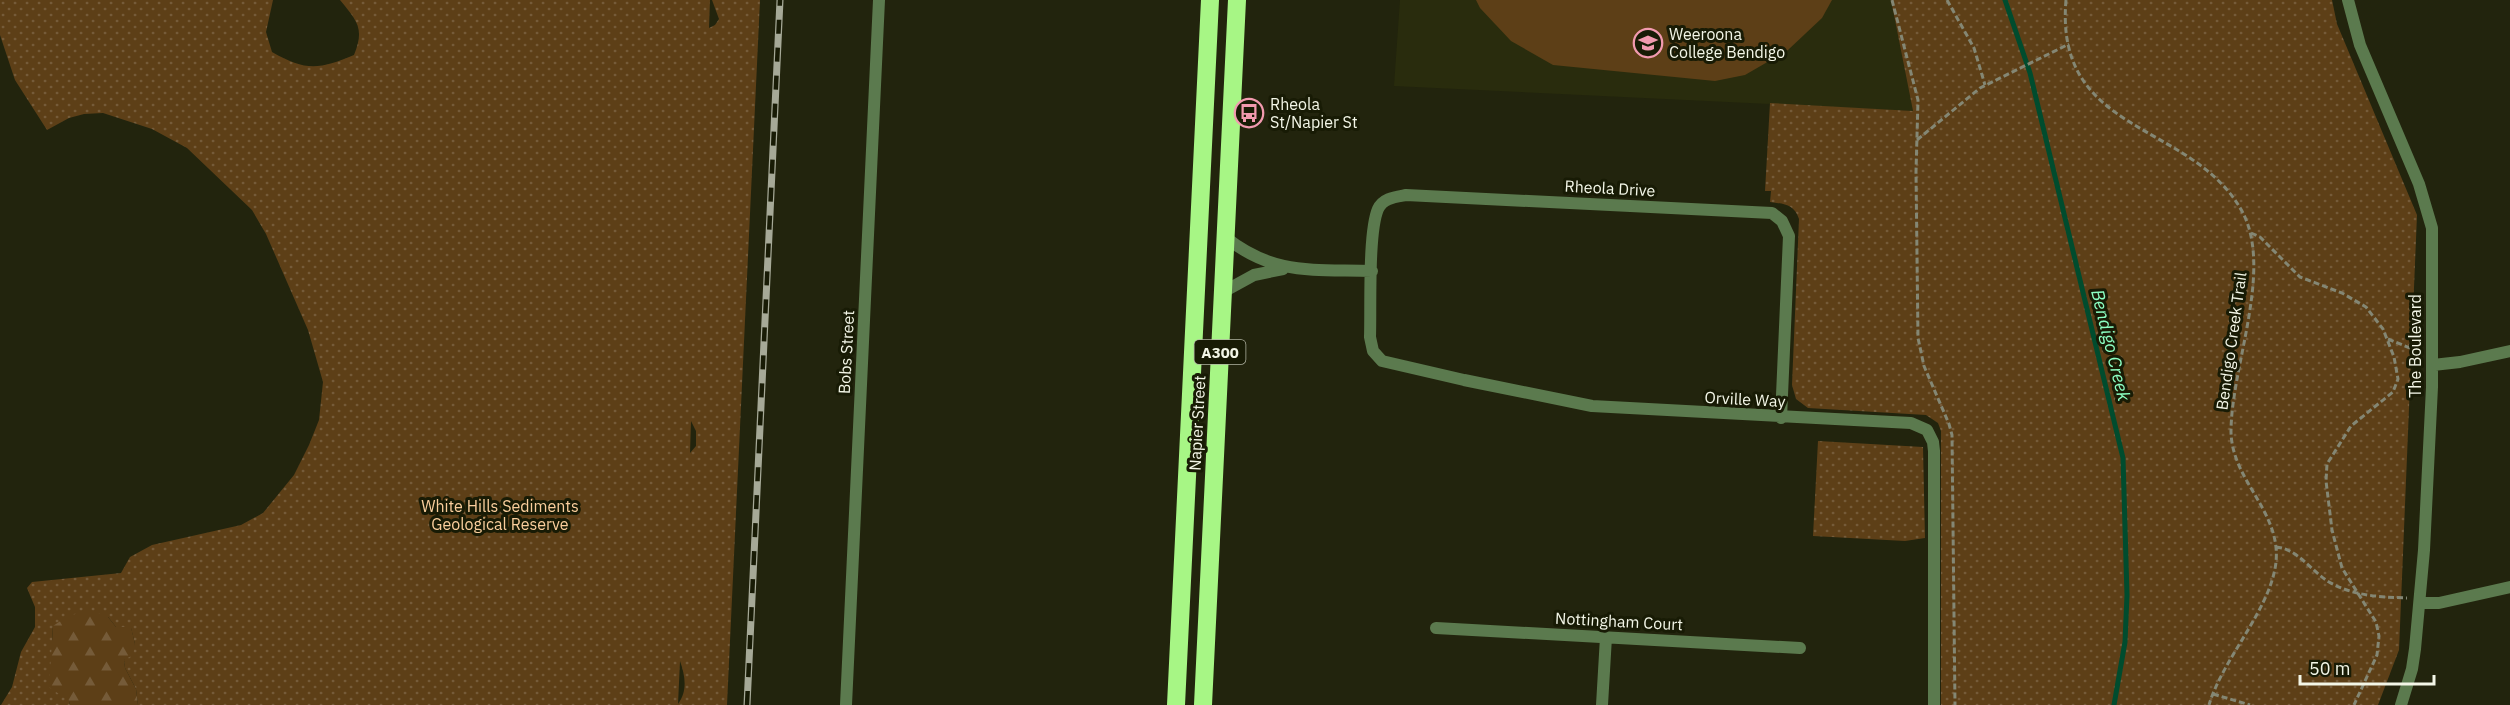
<svg xmlns="http://www.w3.org/2000/svg" width="2510" height="705" font-family="'IBM Plex Sans',sans-serif">
<style>
.built{fill:#292c0d}
.green{fill:url(#green-dots);fill-rule:evenodd}
.forest{fill:url(#forest-firs)}
.pitch{fill:#5d3f17}
.lines{fill:none;stroke-linecap:round;stroke-linejoin:round}
.stream{stroke:#004c2e;stroke-width:5}
.path{stroke:#848774;stroke-width:3;stroke-dasharray:6 3;stroke-linecap:butt}
.street{stroke:#5b7a4e;stroke-width:12}
.highway{stroke:#a7f685;stroke-width:18}
.rail-casing{stroke:#a6a997;stroke-width:7}
.rail{stroke:#181b05;stroke-width:4.5;stroke-dasharray:14;stroke-linecap:butt}
.labels{text-anchor:middle;dominant-baseline:central;stroke-width:6;stroke-linejoin:round;paint-order:stroke}
.shield{fill:#181b05;stroke:#b1b4a3;stroke-width:1.5}
.shield-label{font-size:15px;font-weight:bold;fill:#f3f6e7}
.poi-label{font-size:16px;fill:#f3f6e7;stroke:#181b05;text-anchor:start}
.street-label{font-size:16px;fill:#f3f6e7;stroke:#181b05}
.park-label{font-size:16px;fill:#face9c;stroke:#181b05}
.water-label{font-size:18px;font-style:italic;fill:#8cffc2;stroke:#181b05}
</style>
<defs>
<pattern id="green-dots" width="8" height="8" patternUnits="userSpaceOnUse" patternTransform="scale(1.5)"><rect width="8" height="8" fill="#5d3f17"/><path d="M2 2h.1M6 6h.1" fill="none" stroke="#755b39" stroke-width="1.8" stroke-linecap="round"/></pattern>
<pattern id="forest-firs" width="22" height="20" patternUnits="userSpaceOnUse" patternTransform="scale(1.5)"><rect width="22" height="20" fill="#5d3f17"/><path d="M5 1l3.5 6h-7zM16 11l3.5 6h-7z" fill="#755b39"/></pattern>
</defs>
<rect width="100%" height="100%" fill="#22240d"/>
<path class="built" d="M1400,0H1891L1913,111L1394,86Z"/>
<path class="green" d="M0,0H273L266,32L272,52C305,71 319,70 354,55C365,28 357,21 340,0H710L709,28L715,25L719,19L712,0H760L727,705H138L136,689L125,668L124,660L135,644L131,628L116,627L108,617L53,626L52,640L70,705H1L12,687L21,652L35,627V607L27,588L32,582L121,573L130,557L152,545L241,525L263,513L294,475L309,445L319,420L323,382L308,330L266,234L252,210L187,148L152,129L103,113L84,114L69,118L47,130L15,80L0,35ZM691,421L696,431V446L690,453ZM680,661C685,675 688,691 678,704Z
M1891,0H2332L2337,24L2417,215L2399,650L2378,705H1941V431L1938,423L1926,415L1808,408L1796,399L1792,385L1799,219C1794,204 1784,204 1770,202L1771,191H1765L1770,103L1913,111Z
M1818,441L1923,447L1925,538L1905,541L1813,536Z"/>
<path class="forest" d="M88,609L108,617L116,627H131L135,644L133,655L124,660L125,668L136,689L138,705H70L69,701L49,687L53,626L65,618Z"/>
<path class="pitch" d="M1476,0H1832L1822,18L1788,50L1745,75L1715,81L1553,65L1511,41L1480,8Z"/>
<g class="lines">
<path class="stream" d="M2005,0L2030,73L2123,458L2127,595L2125,642L2114,705"/>
<path class="path" d="M1892,0L1918,100L1916,172L1918,338L1924,366L1949,424L1952,435L1955,705
M1947,0L1974,48L1985,85
M2066,0C2054,137 2193,120 2243,213C2273,272 2231,367 2231,432C2232,481 2281,511 2276,562C2271,609 2223,658 2209,705
M1917,140L1980,88L2069,44
M2251,233L2260,237L2300,277L2342,293L2366,307L2383,329L2394,357L2398,379L2393,392L2351,426L2327,464L2326,481L2332,530L2342,568L2376,622L2379,636L2377,655L2354,705
M2388,339L2417,351
M2276,547C2298,549 2311,571 2329,582C2353,596 2380,597 2407,598
M2213,694L2250,705"/>
<path class="street" d="M2348,0L2360,45L2419,184L2432,228V387L2424,550L2415,649L2412,669L2401,705
M1225,237C1274,276 1313,269 1372,271
M1223,292L1254,275L1283,269
M2433,365L2460,362L2510,351
M1781,418L1789,236L1782,221L1772,213L1406,195C1395,197 1383,198 1378,209C1368,232 1371,309 1370,337L1373,351L1382,361L1464,380L1592,406L1911,423L1927,430L1933,442L1934,451V705
M2421,603H2439L2510,587
M1436,628L1800,648
M846,705L879,0
M1602,705L1606,637"/>
<path class="highway" d="M1176,705L1210,0
M1203,705L1237,0"/>
<g class="rail-casing">
<path id="rail" d="M747,705L780,0"/>
</g>
<use href="#rail" class="rail"/>
</g>
<defs>
<g id="school-ring" transform="scale(1.5)"><circle r="9.5" fill="#181b05" stroke="#f29aaf" stroke-width="1.5"/><path d="M0-5L7-2L0 1L-7-2ZM-4 1L0 2.5L4 1V4Q0 6-4 4Z" fill="#f29aaf"/></g>
<g id="bus-ring" transform="scale(1.5)"><circle r="9.5" fill="#181b05" stroke="#f29aaf" stroke-width="1.5"/><path d="M-5-6H5V4H4V6H2V4H-2V6H-4V4H-5ZM-3.5-4V0h7V-4ZM-3.5 1.2v1.5H-2V1.2ZM2 1.2v1.5H3.5V1.2Z" fill="#f29aaf"/></g>
</defs>
<g fill-rule="evenodd">
<use href="#school-ring" x="1648" y="43"/>
<use href="#bus-ring" x="1249" y="113"/>
</g>
<g class="labels">
<rect class="shield" x="1194.5" y="340" width="51" height="24" rx="4.5"/>
<g class="shield-label">
<text x="1220" y="352">A300</text>
</g>
<g class="poi-label">
<text x="1669" y="34">Weeroona<tspan x="1669" dy="18">College Bendigo</tspan></text>
<text x="1270" y="104">Rheola<tspan x="1270" dy="18">St/Napier St</tspan></text>
</g>
<g class="street-label">
<text transform="translate(1610 188) rotate(3)">Rheola Drive</text>
<text transform="translate(2231 341) rotate(-82)">Bendigo Creek Trail</text>
<text transform="translate(2415 346) rotate(-90)">The Boulevard</text>
<text transform="translate(846 352) rotate(-87)">Bobs Street</text>
<text transform="translate(1745 399) rotate(3)">Orville Way</text>
<text transform="translate(1197 423) rotate(-87)">Napier Street</text>
<text transform="translate(1619 621) rotate(3)">Nottingham Court</text>
</g>
<g class="park-label">
<text x="500" y="506">White Hills Sediments<tspan x="500" dy="18">Geological Reserve</tspan></text>
</g>
<g class="water-label">
<text transform="translate(2111 345) rotate(76)">Bendigo Creek</text>
</g>
</g>
<path d="M2300 675v9h134v-9" fill="none" stroke="#f3f6e7" stroke-width="3"/>
<text x="2309" y="675" font-size="18" fill="#f3f6e7" stroke="#181b05" stroke-width="4.5" paint-order="stroke">50 m</text>
</svg>
